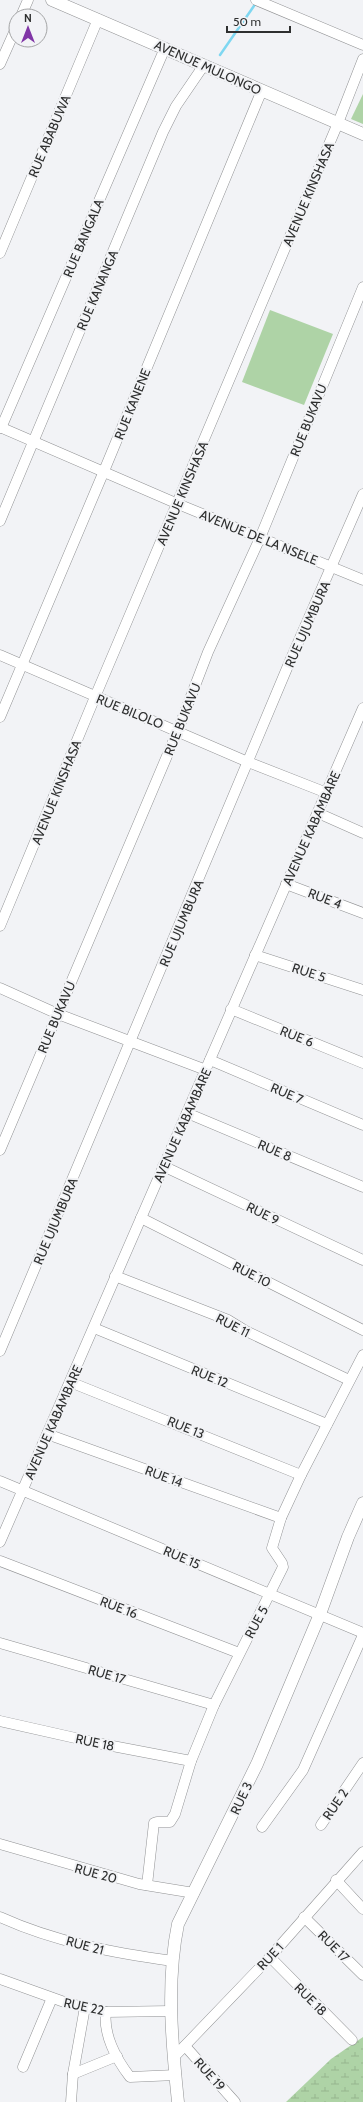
<svg xmlns="http://www.w3.org/2000/svg" width="363" height="2102" font-family="Cabin,sans-serif">
	<style>
		.wetland { fill: url(#wetland-marsh) }
		.green { fill: #aed3a6 }
		.lines { fill: none; stroke-linecap: round; stroke-linejoin: round }
		.stream { stroke: #7fd7f1; stroke-width: 2.5 }
		.minor-casing { stroke: #919294; stroke-width: 11 }
		.tertiary-casing { stroke: #919294; stroke-width: 13 }
		.minor { stroke: #fff; stroke-width: 10 }
		.tertiary { stroke: #fff; stroke-width: 12 }
		.labels { text-anchor: middle; dominant-baseline: central; stroke-width: 4; stroke-linejoin: round; paint-order: stroke }
		.street-label { font-size: 13px; fill: #2e2f2f; stroke: #f2f3f6 }
	</style>
	<defs>
		<pattern id="wetland-marsh" width="20" height="14" patternUnits="userSpaceOnUse"><rect width="20" height="14" fill="#aed3a6"/><path d="M1 5h8M5 5V1M11 12h8M15 12V8" fill="none" stroke="#96b58f"/></pattern>
	</defs>
	<rect width="100%" height="100%" fill="#f2f3f6"/>
	<polygon class="wetland" points="363,2037 363,2102 286,2102 331,2059"/>
	<g class="green">
		<polygon points="363,94 363,124 351,119"/>
		<polygon points="270,310 333,334 304,405 242,382"/>
	</g>
	<g class="lines">
		<polyline class="stream" points="220,55 256,3"/>
		<defs>
			<g id="minor">
				<polyline points="256,0 363,45"/>
				<polyline points="21,16 28,0"/>
				<polyline points="0,64 16,28"/>
				<polyline points="0,253 98,19"/>
				<polyline points="0,427 178,504 363,580"/>
				<polyline points="1,428 165,48"/>
				<polyline points="0,521 163,132 176,106 204,65"/>
				<polyline points="0,655 248,762 327,793"/>
				<polyline points="0,717 104,471 262,90"/>
				<polyline points="318,813 363,833"/>
				<polyline points="286,884 363,913"/>
				<polyline points="0,926 95,697 338,123 363,59"/>
				<polyline points="255,955 363,990"/>
				<polyline points="0,988 58,1014 206,1070"/>
				<polyline points="231,1009 363,1063"/>
				<polyline points="210,1060 363,1125"/>
				<polyline points="187,1113 363,1187"/>
				<polyline points="0,1150 178,730 208,652 260,538 363,287"/>
				<polyline points="163,1166 363,1260"/>
				<polyline points="141,1218 363,1330"/>
				<polyline points="115,1276 228,1320 246,1331 349,1380"/>
				<polyline points="94,1328 327,1424"/>
				<polyline points="0,1351 290,661 363,494"/>
				<polyline points="70,1382 301,1475"/>
				<polyline points="47,1434 281,1518"/>
				<polyline points="0,1481 363,1633"/>
				<polyline points="0,1542 363,708"/>
				<polyline points="0,1561 239,1653"/>
				<polyline points="0,1643 214,1705"/>
				<polyline points="0,1721 102,1744 191,1761"/>
				<polyline points="321,1825 363,1763"/>
				<polyline points="262,1827 303,1770 363,1635"/>
				<polyline points="0,1844 139,1884 194,1893"/>
				<polyline points="336,1880 363,1909"/>
				<polyline points="147,1885 154,1823 157,1822 170,1822 175,1814 191,1761 214,1705 283,1567 282,1563 272,1548 281,1518 301,1475 363,1355"/>
				<path d="M 0,1917 C 55,1942 114,1953 173,1961"/>
				<polyline points="304,1917 363,1975"/>
				<polyline points="270,1957 352,2040"/>
				<polyline points="0,1979 67,2003 106,2012 171,2011"/>
				<path d="M 106,2012 C 103,2034 116,2059 130,2077 L 176,2075"/>
				<polyline points="185,2046 235,2102"/>
				<polyline points="174,2057 270,1957 363,1852"/>
				<polyline points="23,2067 52,1998"/>
				<polyline points="73,2074 117,2056"/>
				<polyline points="71,2102 73,2074 85,2007"/>
			</g>
			<g id="tertiary">
				<polyline points="52,0 363,134"/>
				<path d="M 178,2102 C 172,2044 166,1982 178,1924 L 257,1764 L 320,1614 L 348,1537 L 363,1503"/>
			</g>
		</defs>
		<use href="#minor" class="minor-casing"/>
		<use href="#tertiary" class="tertiary-casing"/>
		<use href="#minor" class="minor"/>
		<use href="#tertiary" class="tertiary"/>
	</g>
	<g class="labels">
		<g class="street-label">
			<text transform="translate(208 67) rotate(24)">AVENUE MULONGO</text>
			<text transform="translate(49 136) rotate(-67)">RUE ABABUWA</text>
			<text transform="translate(308 194) rotate(-67)">AVENUE KINSHASA</text>
			<text transform="translate(83 238) rotate(-67)">RUE BANGALA</text>
			<text transform="translate(97 290) rotate(-67)">RUE KANANGA</text>
			<text transform="translate(132 404) rotate(-68)">RUE KANENE</text>
			<text transform="translate(308 420) rotate(-68)">RUE BUKAVU</text>
			<text transform="translate(182 493) rotate(-67)">AVENUE KINSHASA</text>
			<text transform="translate(259 537) rotate(22)">AVENUE DE LA NSELE</text>
			<text transform="translate(307 624) rotate(-66)">RUE UJUMBURA</text>
			<text transform="translate(130 711) rotate(22)">RUE BILOLO</text>
			<text transform="translate(182 719) rotate(-68)">RUE BUKAVU</text>
			<text transform="translate(56 792) rotate(-68)">AVENUE KINSHASA</text>
			<text transform="translate(311 828) rotate(-66)">AVENUE KABAMBARE</text>
			<text transform="translate(325 898) rotate(21)">RUE 4</text>
			<text transform="translate(181 923) rotate(-67)">RUE UJUMBURA</text>
			<text transform="translate(309 972) rotate(18)">RUE 5</text>
			<text transform="translate(56 1017) rotate(-67)">RUE BUKAVU</text>
			<text transform="translate(297 1036) rotate(22)">RUE 6</text>
			<text transform="translate(287 1093) rotate(23)">RUE 7</text>
			<text transform="translate(182 1125) rotate(-66)">AVENUE KABAMBARE</text>
			<text transform="translate(275 1150) rotate(23)">RUE 8</text>
			<text transform="translate(263 1213) rotate(26)">RUE 9</text>
			<text transform="translate(55 1221) rotate(-67)">RUE UJUMBURA</text>
			<text transform="translate(252 1274) rotate(27)">RUE 10</text>
			<text transform="translate(233 1325) rotate(27)">RUE 11</text>
			<text transform="translate(210 1376) rotate(22)">RUE 12</text>
			<text transform="translate(53 1422) rotate(-66)">AVENUE KABAMBARE</text>
			<text transform="translate(186 1427) rotate(22)">RUE 13</text>
			<text transform="translate(164 1476) rotate(20)">RUE 14</text>
			<text transform="translate(182 1557) rotate(23)">RUE 15</text>
			<text transform="translate(119 1607) rotate(21)">RUE 16</text>
			<text transform="translate(256 1622) rotate(-62)">RUE 5</text>
			<text transform="translate(107 1674) rotate(16)">RUE 17</text>
			<text transform="translate(95 1742) rotate(12)">RUE 18</text>
			<text transform="translate(241 1798) rotate(-65)">RUE 3</text>
			<text transform="translate(335 1804) rotate(-56)">RUE 2</text>
			<text transform="translate(96 1873) rotate(15)">RUE 20</text>
			<text transform="translate(85 1945) rotate(15)">RUE 21</text>
			<text transform="translate(334 1946) rotate(45)">RUE 17</text>
			<text transform="translate(270 1956) rotate(-47)">RUE 1</text>
			<text transform="translate(311 1999) rotate(45)">RUE 18</text>
			<text transform="translate(84 2006) rotate(12)">RUE 22</text>
			<text transform="translate(210 2074) rotate(48)">RUE 19</text>
		</g>
	</g>
	<g transform="translate(28 28)"><circle r="19" fill="#f2f3f6" stroke="#a4a5a6"/>
	<path d="M0-3L7 15L0 10L-7 15Z" fill="#8035a6"/>
	<text y="-6" font-size="11" font-weight="bold" text-anchor="middle" fill="#2e2f2f">N</text>
	</g>
	<path d="M227 26v6h63v-6" fill="none" stroke="#2e2f2f" stroke-width="2"/>
	<text x="233" y="26" font-size="12" fill="#2e2f2f" stroke="#f2f3f6" stroke-width="3" paint-order="stroke">50 m</text>
</svg>
